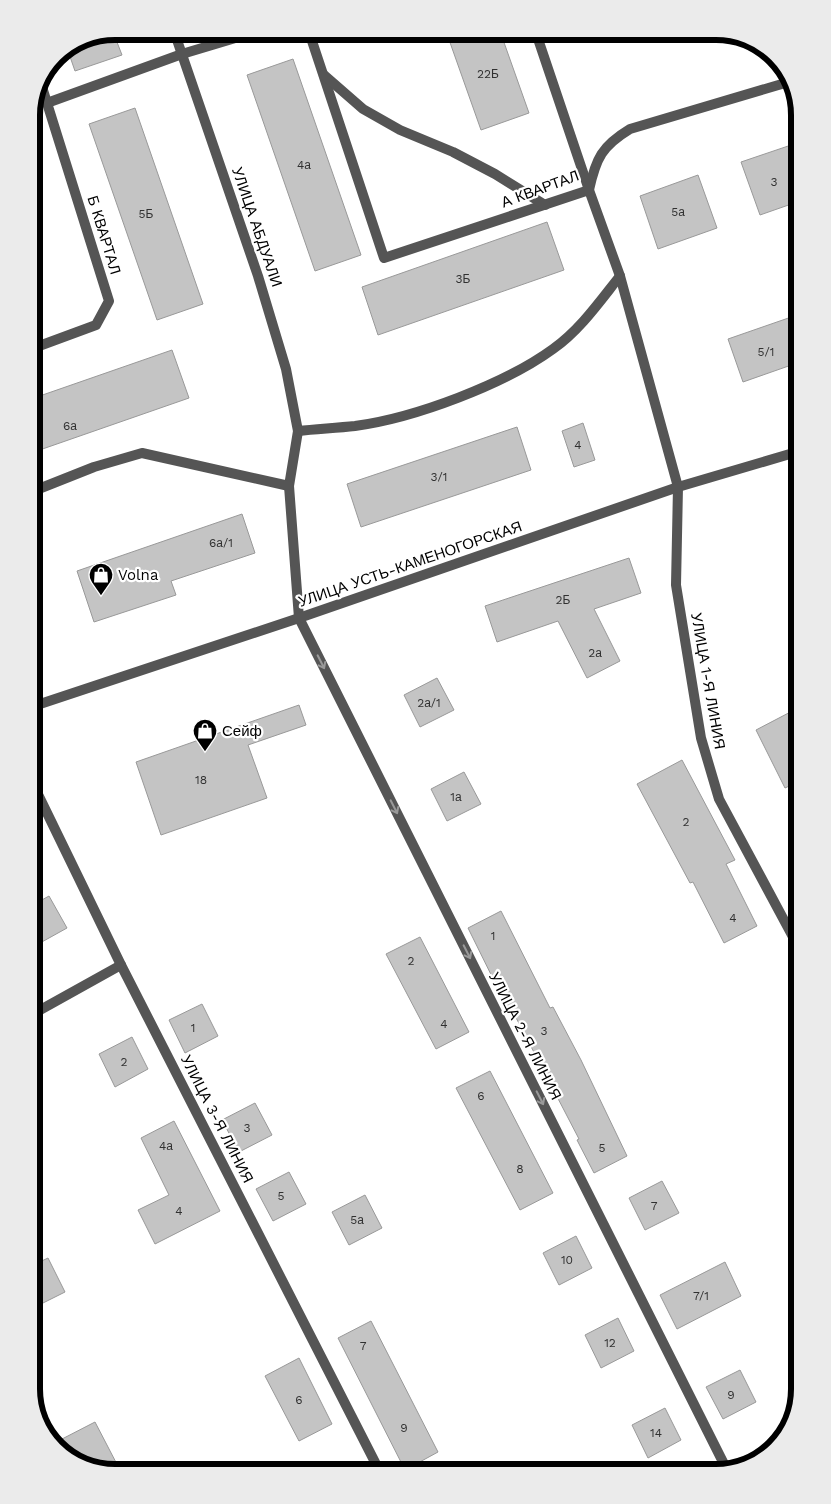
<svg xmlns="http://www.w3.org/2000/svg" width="831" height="1504" font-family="'Work Sans',sans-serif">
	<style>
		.building { fill: #c4c4c4; stroke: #999 }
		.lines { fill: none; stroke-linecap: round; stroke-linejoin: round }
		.service { stroke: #555; stroke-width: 10 }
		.minor { stroke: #555; stroke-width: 10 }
		.tertiary { stroke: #555; stroke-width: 10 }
		.oneway { stroke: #999 }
		.labels { text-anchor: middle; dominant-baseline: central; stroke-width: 4.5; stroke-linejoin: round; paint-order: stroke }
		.number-label { font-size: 12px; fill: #313131 }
		.street-label { font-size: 15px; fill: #000; stroke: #fff }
		.poi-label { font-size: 15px; fill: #000; stroke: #fff; text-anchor: start }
		.rim { fill: none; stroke: #000; stroke-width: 6 }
	</style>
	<rect width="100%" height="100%" fill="#fff"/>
	<g class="building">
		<polygon points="447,34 501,34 529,113 481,130"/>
		<polygon points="115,37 122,55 75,71 67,48 83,38"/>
		<polygon points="293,59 361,255 315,271 247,75"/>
		<polygon points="135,108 203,304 157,320 89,124"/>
		<polygon points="800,142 800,201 760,215 741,162"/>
		<polygon points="698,175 717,228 658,249 640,196"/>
		<polygon points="547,222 564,270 378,335 362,287"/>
		<polygon points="800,314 800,362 743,382 728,339"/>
		<polygon points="172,350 189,398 31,453 31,399"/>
		<polygon points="583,423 595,460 574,467 562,431"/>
		<polygon points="517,427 531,470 361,527 347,484"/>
		<polygon points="242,514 255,553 171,581 176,595 94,622 77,571"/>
		<polygon points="629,558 641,593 594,609 620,661 587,678 558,621 497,642 485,606"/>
		<polygon points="437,678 454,710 420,727 404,695"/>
		<polygon points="299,705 306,725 248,745 267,798 161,835 136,762"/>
		<polygon points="800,707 800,781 785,788 756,730"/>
		<polygon points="682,760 735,860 726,864 757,926 724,943 693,882 690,883 637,784"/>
		<polygon points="464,772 481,804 447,821 431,789"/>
		<polygon points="49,896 67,928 31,948 31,906"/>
		<polygon points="501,911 550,1008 553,1007 581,1060 627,1156 594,1173 577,1140 579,1139 512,1010 509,1011 468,928"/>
		<polygon points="420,937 469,1032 436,1049 386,954"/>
		<polygon points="202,1004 218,1036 185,1053 169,1020"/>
		<polygon points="132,1037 148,1069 115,1087 99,1054"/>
		<polygon points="490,1071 553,1193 520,1210 456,1088"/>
		<polygon points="255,1103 272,1135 239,1152 222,1120"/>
		<polygon points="174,1121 220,1211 155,1244 138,1210 169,1195 141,1138"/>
		<polygon points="289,1172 306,1204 273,1221 256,1189"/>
		<polygon points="662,1181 679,1213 645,1230 629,1198"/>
		<polygon points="365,1195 382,1228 349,1245 332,1212"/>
		<polygon points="576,1236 592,1268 559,1285 543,1253"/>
		<polygon points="48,1258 65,1292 31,1309 31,1266"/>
		<polygon points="725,1262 741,1296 677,1329 660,1295"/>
		<polygon points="618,1318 634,1351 601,1368 585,1335"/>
		<polygon points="371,1321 438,1452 405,1470 338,1338"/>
		<polygon points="299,1358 332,1424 299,1441 265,1376"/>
		<polygon points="740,1370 756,1402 723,1419 706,1387"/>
		<polygon points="665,1408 681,1440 648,1458 632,1425"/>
		<polygon points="95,1422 121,1472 110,1473 72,1460 62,1439"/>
	</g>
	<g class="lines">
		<g class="service">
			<polyline points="536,33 589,190 620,276 678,487"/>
			<path d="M 310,35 L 384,258 L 589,190 C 596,158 602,146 630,129 L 792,81"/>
			<polyline points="176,37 258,276 286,369 298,431 289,486 299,618"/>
			<polyline points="324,75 363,109 400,130 453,152 495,174 545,205"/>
			<polyline points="47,103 182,54 242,36"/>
			<path d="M 298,431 C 317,429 336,428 355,426 C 415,418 505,384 553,349 C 580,330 600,301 620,276"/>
			<polyline points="31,492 94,467 142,453 289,486"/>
			<polyline points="31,1015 121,965"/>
		</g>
		<g class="minor">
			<polyline points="31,349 96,325 109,301 42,87"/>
			<polyline points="678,487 676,585 701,738 719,799 800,950"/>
			<polyline points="299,618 725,1466"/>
			<polyline points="31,780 121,965 379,1470"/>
		</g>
		<polyline class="tertiary" points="31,707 299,618 678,487 800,451"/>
	</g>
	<defs><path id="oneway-shaft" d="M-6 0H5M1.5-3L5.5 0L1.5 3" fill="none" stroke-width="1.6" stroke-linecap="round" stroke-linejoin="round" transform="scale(1.25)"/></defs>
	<g class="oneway">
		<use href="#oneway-shaft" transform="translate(321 662) rotate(63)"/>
		<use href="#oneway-shaft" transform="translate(394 807) rotate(63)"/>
		<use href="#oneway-shaft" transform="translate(467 952) rotate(63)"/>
		<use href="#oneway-shaft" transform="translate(540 1098) rotate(63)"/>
	</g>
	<defs>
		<symbol id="shop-pin" viewBox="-11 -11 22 30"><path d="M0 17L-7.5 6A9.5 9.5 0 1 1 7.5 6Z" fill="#000" stroke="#fff"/><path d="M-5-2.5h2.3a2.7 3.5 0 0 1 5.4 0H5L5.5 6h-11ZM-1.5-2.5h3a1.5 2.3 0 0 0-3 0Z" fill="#fff"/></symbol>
	</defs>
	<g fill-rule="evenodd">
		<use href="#shop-pin" x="87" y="561" width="28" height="38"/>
		<use href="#shop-pin" x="191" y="717" width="28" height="38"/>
	</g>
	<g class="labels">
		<g class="number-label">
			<text x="488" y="74">22Б</text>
			<text x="304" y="165">4а</text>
			<text x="774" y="182">3</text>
			<text x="678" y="212">5а</text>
			<text x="146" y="214">5Б</text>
			<text x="463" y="279">3Б</text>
			<text x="766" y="352">5/1</text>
			<text x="70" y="426">6а</text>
			<text x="578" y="445">4</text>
			<text x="439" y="477">3/1</text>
			<text x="221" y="543">6а/1</text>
			<text x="563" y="600">2Б</text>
			<text x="595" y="653">2а</text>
			<text x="429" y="703">2а/1</text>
			<text x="201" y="780">18</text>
			<text x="456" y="797">1а</text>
			<text x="686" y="822">2</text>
			<text x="733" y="918">4</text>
			<text x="493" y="936">1</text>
			<text x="411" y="961">2</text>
			<text x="444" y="1024">4</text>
			<text x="193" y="1028">1</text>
			<text x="544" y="1031">3</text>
			<text x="124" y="1062">2</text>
			<text x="481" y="1096">6</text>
			<text x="247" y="1128">3</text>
			<text x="166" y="1146">4а</text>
			<text x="602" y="1148">5</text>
			<text x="520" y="1169">8</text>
			<text x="281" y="1196">5</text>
			<text x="654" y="1206">7</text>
			<text x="179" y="1211">4</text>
			<text x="357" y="1220">5а</text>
			<text x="567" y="1260">10</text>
			<text x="701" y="1296">7/1</text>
			<text x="610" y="1343">12</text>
			<text x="363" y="1346">7</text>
			<text x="731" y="1395">9</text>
			<text x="299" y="1400">6</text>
			<text x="404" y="1428">9</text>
			<text x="656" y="1433">14</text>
		</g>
		<g class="street-label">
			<text transform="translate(540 189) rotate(-20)">А КВАРТАЛ</text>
			<text transform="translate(257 227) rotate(71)">УЛИЦА АБДУАЛИ</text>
			<text transform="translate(104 235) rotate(73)">Б КВАРТАЛ</text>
			<text transform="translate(410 564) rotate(-19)">УЛИЦА УСТЬ-КАМЕНОГОРСКАЯ</text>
			<text transform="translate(708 681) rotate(80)">УЛИЦА 1-Я ЛИНИЯ</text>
			<text transform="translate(525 1036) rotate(63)">УЛИЦА 2-Я ЛИНИЯ</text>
			<text transform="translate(217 1119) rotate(63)">УЛИЦА 3-Я ЛИНИЯ</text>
		</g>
		<g class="poi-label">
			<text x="118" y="575">Volna</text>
			<text x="222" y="731">Сейф</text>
		</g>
	</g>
	<path d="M0 0H831V1504H0ZM115 40H716A75 75 0 0 1 791 115V1389A75 75 0 0 1 716 1464H115A75 75 0 0 1 40 1389V115A75 75 0 0 1 115 40Z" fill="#ebebeb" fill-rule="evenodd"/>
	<path class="rim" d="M115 40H716A75 75 0 0 1 791 115V1389A75 75 0 0 1 716 1464H115A75 75 0 0 1 40 1389V115A75 75 0 0 1 115 40Z"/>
</svg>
